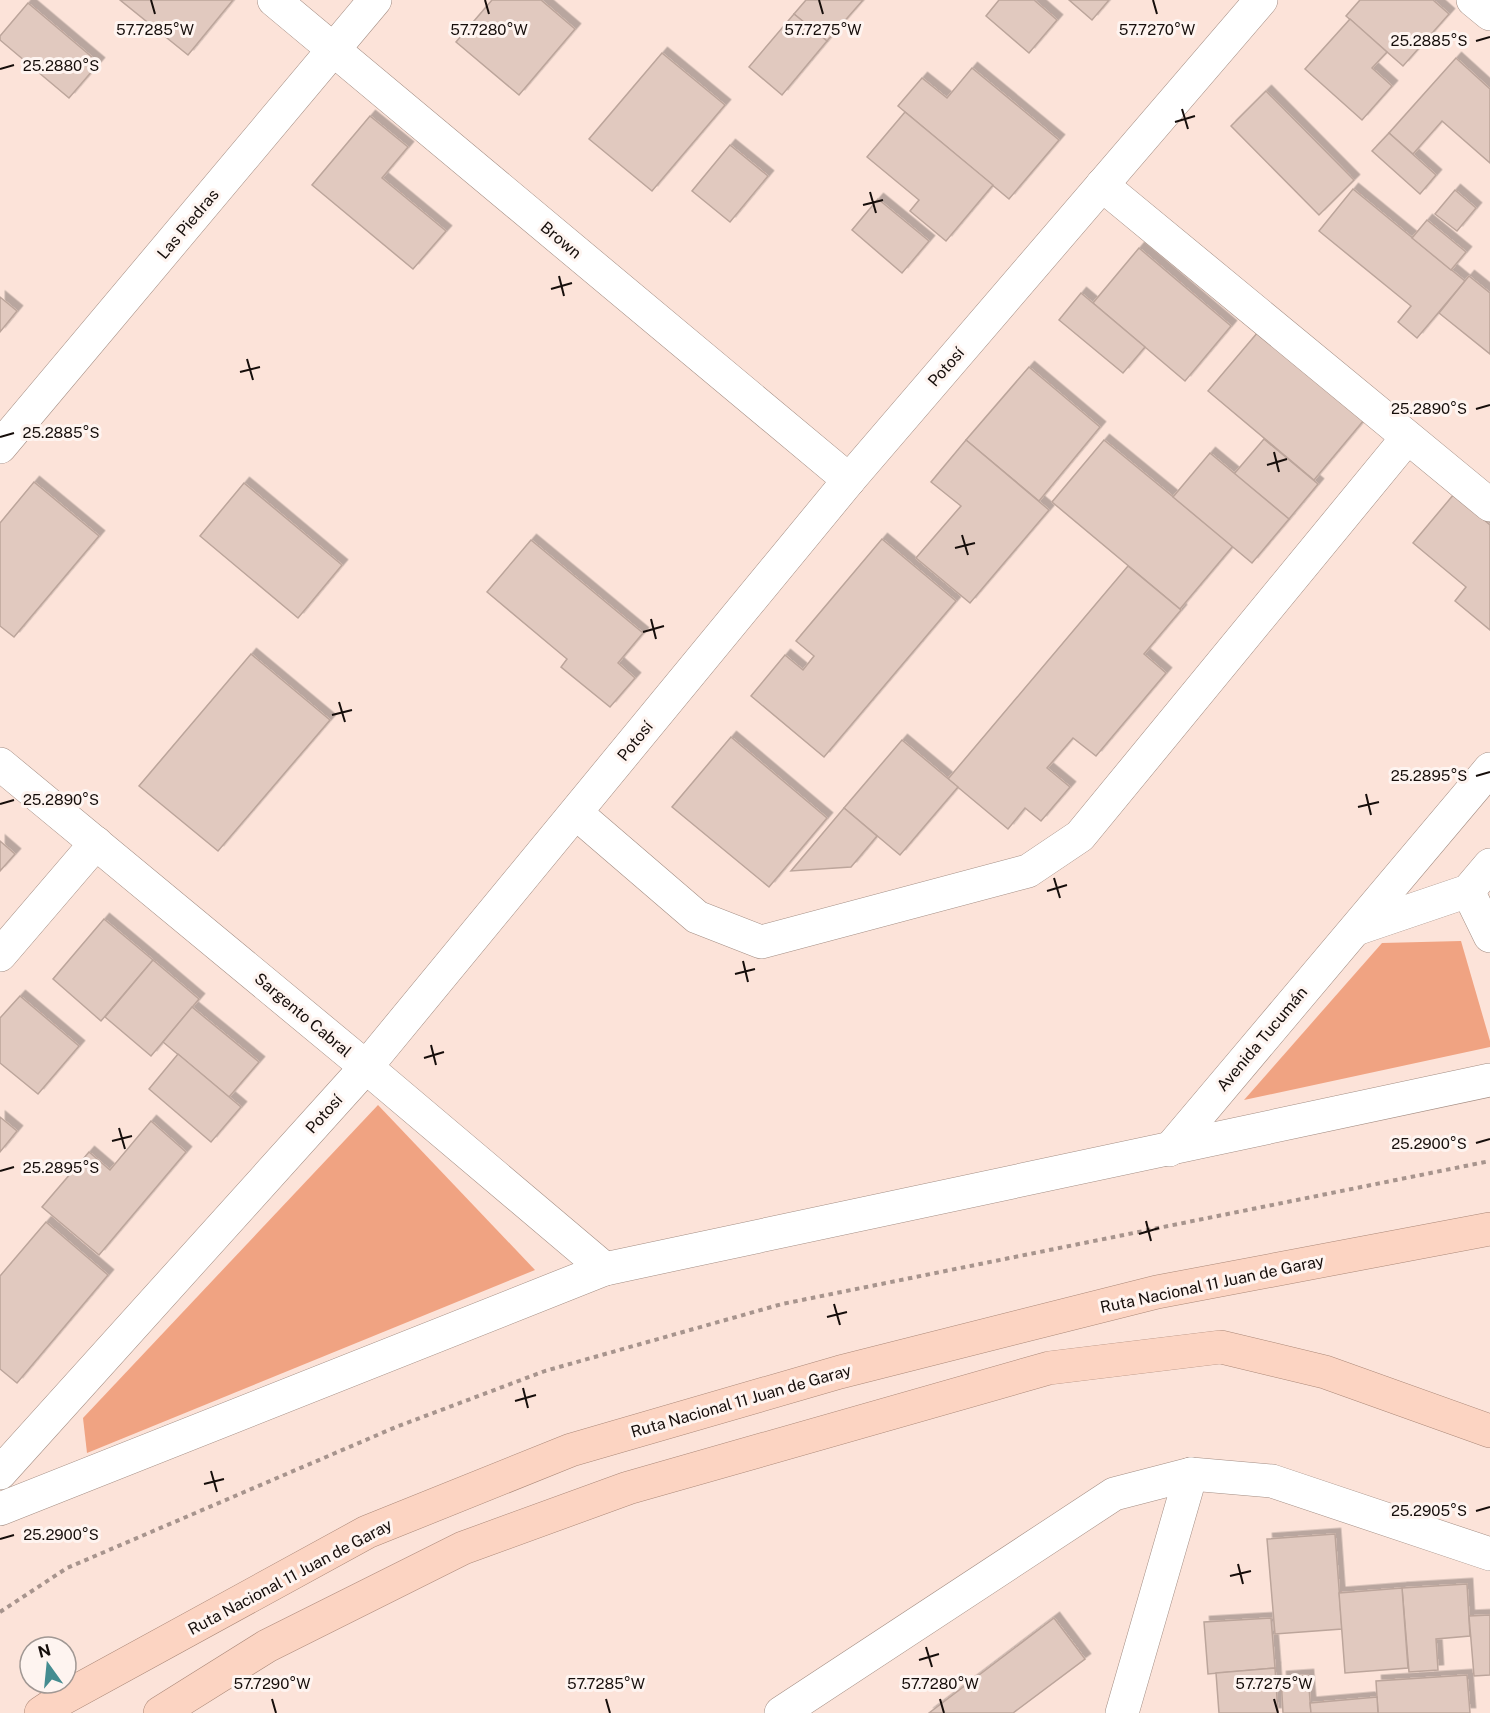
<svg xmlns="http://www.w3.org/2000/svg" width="1490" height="1713" font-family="'Public Sans',sans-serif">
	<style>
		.green { fill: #f0a382 }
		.building { fill: #e1c9bf; stroke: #bca59b; stroke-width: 1.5; filter: url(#shadow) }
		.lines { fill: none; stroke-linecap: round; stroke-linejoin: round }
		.minor-casing { stroke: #a38d83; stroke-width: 34 }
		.trunk-casing { stroke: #ab8878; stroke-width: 34 }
		.path { stroke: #a7948d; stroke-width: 4; stroke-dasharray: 4.5 4.5; stroke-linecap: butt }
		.minor { stroke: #fff; stroke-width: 33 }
		.trunk { stroke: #fcd4c2; stroke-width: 33 }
		.ticks { fill: none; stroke: #160e0b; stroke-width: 2 }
		.labels { text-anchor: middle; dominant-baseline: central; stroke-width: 6; stroke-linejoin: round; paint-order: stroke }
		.street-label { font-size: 16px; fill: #160e0b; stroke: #fef4f0 }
		.ticks-label { font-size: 15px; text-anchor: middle; fill: #160e0b; stroke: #fef4f0; stroke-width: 6; stroke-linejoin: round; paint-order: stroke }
	</style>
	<defs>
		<filter id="shadow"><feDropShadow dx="5.5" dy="-5.5" stdDeviation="0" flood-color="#0004"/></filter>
	</defs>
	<rect width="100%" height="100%" fill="#fce3d9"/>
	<g class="green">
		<polygon points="1461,941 1490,1041 1490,1047 1244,1100 1382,943"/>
		<polygon points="378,1105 535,1270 87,1453 83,1418"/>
	</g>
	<g class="building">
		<polygon points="120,0 233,0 188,55"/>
		<polygon points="492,0 541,0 575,29 519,95 456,42"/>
		<polygon points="806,0 863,0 827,41 794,14"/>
		<polygon points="999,0 1034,0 1057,20 1029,53 986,16"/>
		<polygon points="1069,0 1109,0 1092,20"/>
		<polygon points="1360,0 1433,0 1449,14 1403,66 1346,16"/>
		<polygon points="28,3 99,63 69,98 0,40 0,36"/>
		<polygon points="794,14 827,41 782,95 749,67"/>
		<polygon points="1350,19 1387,52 1372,68 1392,86 1362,120 1305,69"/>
		<polygon points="662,53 725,105 652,191 589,139"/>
		<polygon points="1456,58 1490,89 1490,163 1442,121 1413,154 1389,133"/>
		<polygon points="972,68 1059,140 1009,199 898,106 922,78 947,98"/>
		<polygon points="1266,91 1354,180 1319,215 1231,126"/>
		<polygon points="905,112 993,185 946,241 910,211 919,200 867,157"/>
		<polygon points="370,116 408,147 382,178 446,231 413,269 312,185"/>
		<polygon points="1389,133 1436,175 1420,194 1372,151"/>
		<polygon points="730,145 768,176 730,222 692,191"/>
		<polygon points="1353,189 1465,281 1417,338 1398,322 1411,306 1319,231"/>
		<polygon points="1455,190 1476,208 1457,231 1435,214"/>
		<polygon points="878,199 929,241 902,273 852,230"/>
		<polygon points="1427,220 1466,252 1451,270 1412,238"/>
		<polygon points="1139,248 1231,326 1185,381 1093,303"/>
		<polygon points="1469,276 1490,293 1490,354 1439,313"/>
		<polygon points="1081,293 1145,347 1123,373 1059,320"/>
		<polygon points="0,297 17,311 0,332"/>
		<polygon points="1258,332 1364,420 1314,480 1208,391"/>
		<polygon points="1029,367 1100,427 1039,501 966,440"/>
		<polygon points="1264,439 1318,484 1289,519 1234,474"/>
		<polygon points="966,440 1049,510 970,603 916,558 961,506 931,482"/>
		<polygon points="1104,440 1233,546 1180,609 1052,502"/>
		<polygon points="1210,453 1289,519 1252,563 1173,497"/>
		<polygon points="34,482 99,536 14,637 0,626 0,523"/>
		<polygon points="244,483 342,565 298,618 200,536"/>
		<polygon points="1454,494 1490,525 1490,630 1455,601 1466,587 1413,543"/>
		<polygon points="882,539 956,601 824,757 751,696 785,655 803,670 814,656 796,641"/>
		<polygon points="531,540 643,633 618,663 635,678 610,707 561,667 567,659 487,592"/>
		<polygon points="1128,566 1181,610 1144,654 1166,673 1096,756 1073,738 1047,768 1070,787 1041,821 1025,808 1008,829 948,779"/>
		<polygon points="251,654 330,720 218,851 139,786"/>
		<polygon points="731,737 827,818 769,887 672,807"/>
		<polygon points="902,740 958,787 900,855 844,808"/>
		<polygon points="844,808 877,836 851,867 791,871"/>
		<polygon points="0,841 15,854 0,871"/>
		<polygon points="104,919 153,960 101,1021 53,979"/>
		<polygon points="153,960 199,999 151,1056 105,1017"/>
		<polygon points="20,996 79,1046 38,1094 0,1063 0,1018"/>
		<polygon points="192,1007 259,1062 229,1097 163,1042"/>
		<polygon points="178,1054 241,1107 211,1142 149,1089"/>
		<polygon points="0,1117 17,1131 0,1152"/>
		<polygon points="151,1121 186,1152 99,1255 42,1207 89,1152 110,1170"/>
		<polygon points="46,1222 108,1275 17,1383 0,1369 0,1276"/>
		<polygon points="1335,1534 1342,1629 1275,1634 1267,1539"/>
		<polygon points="1467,1584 1470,1636 1436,1639 1438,1670 1409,1672 1402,1588"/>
		<polygon points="1402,1588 1408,1668 1345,1673 1339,1593"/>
		<polygon points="1490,1615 1490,1675 1474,1676 1469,1616"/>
		<polygon points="1054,1618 1085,1659 1013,1713 929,1713"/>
		<polygon points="1271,1618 1275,1668 1208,1674 1204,1622"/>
		<polygon points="1275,1668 1278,1713 1219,1713 1216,1673"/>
		<polygon points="1308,1675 1311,1713 1283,1713 1281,1677"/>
		<polygon points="1467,1675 1470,1713 1378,1713 1376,1681"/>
		<polygon points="1377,1697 1378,1713 1311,1713 1310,1703"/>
	</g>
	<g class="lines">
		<defs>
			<g id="minor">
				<polyline points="274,0 849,480"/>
				<polyline points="1473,0 1490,14"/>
				<polyline points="1102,185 1490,505"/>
				<polyline points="0,447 375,0"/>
				<polyline points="0,764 366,1067 605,1269"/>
				<polyline points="576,813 697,917 761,942 1028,871 1080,836 1407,438"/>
				<polyline points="1468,891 1490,936"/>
				<polyline points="1356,929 1468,891 1490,865"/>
				<polyline points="0,955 96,843"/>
				<polyline points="1169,1150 1490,769"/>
				<polyline points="0,1473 366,1067 849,480 1261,0"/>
				<polyline points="0,1509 605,1269 1490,1080"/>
				<polyline points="781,1713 1114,1494 1191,1474 1272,1481 1490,1554"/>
				<polyline points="1122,1713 1191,1474"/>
			</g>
			<g id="trunk">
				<polyline points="41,1713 62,1699 367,1532 571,1450 840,1372 1157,1292 1490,1229"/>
				<polyline points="160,1713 267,1646 463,1548 628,1488 1049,1368 1221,1347 1325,1372 1490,1431"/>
			</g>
		</defs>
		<use href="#minor" class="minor-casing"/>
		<use href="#trunk" class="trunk-casing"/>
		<polyline class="path" points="0,1612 67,1568 396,1427 545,1371 782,1304 1490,1161"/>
		<use href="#minor" class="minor"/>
		<use href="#trunk" class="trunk"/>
	</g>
	<path class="ticks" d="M 151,0 L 155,14M 485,0 L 489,14M 819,0 L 823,14M 1153,0 L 1157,14M 1476,41 L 1490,37M 0,69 L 14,65M 1182,109 L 1188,129M 1175,122 L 1195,116M 870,192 L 876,213M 863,205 L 883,200M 559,276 L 564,296M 551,289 L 572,283M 247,359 L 253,380M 240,372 L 260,367M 1476,409 L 1490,405M 0,437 L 14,433M 1274,452 L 1279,472M 1267,465 L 1287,459M 962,535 L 968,555M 955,548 L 975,543M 651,619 L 656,639M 643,632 L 664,626M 339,702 L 345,722M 332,715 L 352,710M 1476,776 L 1490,772M 1366,794 L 1371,815M 0,804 L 14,800M 1358,807 L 1379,802M 1054,878 L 1060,898M 1047,891 L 1067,885M 743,961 L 748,982M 735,974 L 755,969M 431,1045 L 436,1065M 424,1058 L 444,1052M 119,1128 L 125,1149M 112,1141 L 132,1136M 1476,1143 L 1490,1139M 0,1171 L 14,1167M 1146,1221 L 1151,1241M 1139,1234 L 1159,1228M 834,1304 L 840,1325M 827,1317 L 847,1312M 523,1388 L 528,1408M 515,1401 L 536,1395M 211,1471 L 217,1492M 204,1484 L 224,1479M 1476,1511 L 1490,1507M 0,1539 L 14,1535M 1238,1564 L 1243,1584M 1230,1576 L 1251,1571M 926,1647 L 932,1667M 919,1660 L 939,1654M 272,1699 L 276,1713M 606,1699 L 610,1713M 940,1699 L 944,1713M 1274,1699 L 1278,1713"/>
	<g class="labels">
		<g class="street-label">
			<text transform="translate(188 224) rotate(-50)">Las Piedras</text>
			<text transform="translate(561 240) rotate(40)">Brown</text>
			<text transform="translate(946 367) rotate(-49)">Potosí</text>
			<text transform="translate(635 741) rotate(-51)">Potosí</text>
			<text transform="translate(303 1015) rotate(40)">Sargento Cabral</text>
			<text transform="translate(1262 1039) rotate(-50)">Avenida Tucumán</text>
			<text transform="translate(324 1114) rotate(-48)">Potosí</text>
			<text transform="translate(1212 1284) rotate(-12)">Ruta Nacional 11 Juan de Garay</text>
			<text transform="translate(741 1401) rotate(-16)">Ruta Nacional 11 Juan de Garay</text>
			<text transform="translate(290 1577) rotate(-28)">Ruta Nacional 11 Juan de Garay</text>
		</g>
	</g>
	<g class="ticks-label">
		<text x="155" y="35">57.7285°W</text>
		<text x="489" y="35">57.7280°W</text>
		<text x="823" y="35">57.7275°W</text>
		<text x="1157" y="35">57.7270°W</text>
		<text x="1429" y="46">25.2885°S</text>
		<text x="61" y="71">25.2880°S</text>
		<text x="1429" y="414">25.2890°S</text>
		<text x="61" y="438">25.2885°S</text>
		<text x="1429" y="781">25.2895°S</text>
		<text x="61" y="805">25.2890°S</text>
		<text x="1429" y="1149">25.2900°S</text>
		<text x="61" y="1173">25.2895°S</text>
		<text x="1429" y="1516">25.2905°S</text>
		<text x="61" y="1540">25.2900°S</text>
		<text x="272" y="1689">57.7290°W</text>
		<text x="606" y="1689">57.7285°W</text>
		<text x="940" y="1689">57.7280°W</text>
		<text x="1274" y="1689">57.7275°W</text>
	</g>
	<g transform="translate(48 1665) rotate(345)"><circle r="28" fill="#fef4f0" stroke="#a19894" stroke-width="1.5"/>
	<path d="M0-4.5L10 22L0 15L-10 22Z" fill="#458c90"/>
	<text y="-9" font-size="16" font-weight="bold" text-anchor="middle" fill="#160e0b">N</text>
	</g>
</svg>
